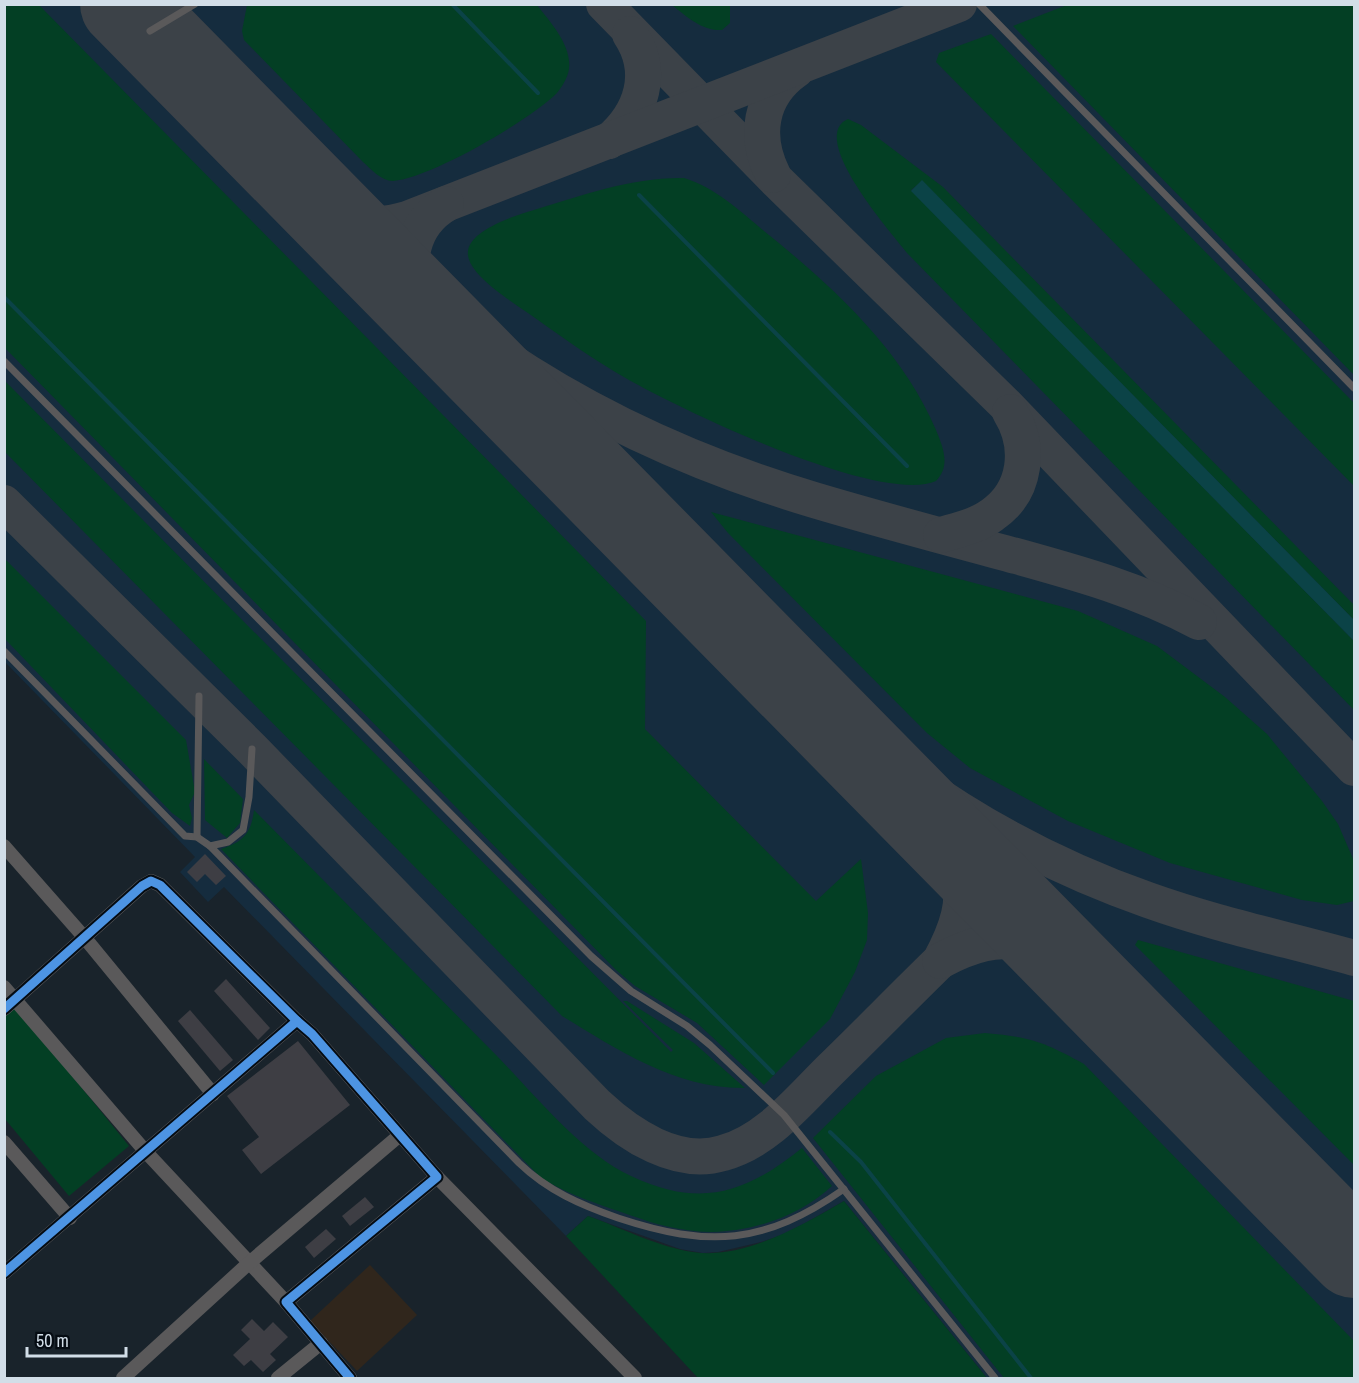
<svg xmlns="http://www.w3.org/2000/svg" width="1359" height="1383" font-family="'Archivo Narrow',sans-serif">
	<style>
		.commercial { fill: #30261c }
		.built { fill: #152c3e }
		.green { fill: #033f24 }
		.water { fill: #0b4347 }
		.lines { fill: none; stroke-linecap: round; stroke-linejoin: round }
		.stream { stroke: #0b4347; stroke-width: 4 }
		.taxiway { stroke: #3c4248; stroke-width: 36 }
		.runway { stroke: #3c4248; stroke-width: 88 }
		.building { fill: #3e3e44 }
		.service { stroke: #5a595a; stroke-width: 7 }
		.minor { stroke: #5a595a; stroke-width: 14 }
		.cycleway-casing { stroke: #050c13; stroke-width: 13 }
		.cycleway { stroke: #4d94e3; stroke-width: 9 }
	</style>
	<rect width="100%" height="100%" fill="#19232b"/>
	<polygon class="commercial" points="370,1265 417,1315 357,1371 310,1321"/>
	<polygon class="built" points="5,5 1354,5 1354,1378 987,1378 844,1201 788,1233 761,1242 718,1252 703,1253 680,1249 588,1216 566,1236 224,887 208,902 180,872 195,857 5,662"/>
	<g class="green">
		<polygon points="4,5 39,5 646,621 645,729 816,901 861,859 868,913 867,940 855,972 830,1019 764,1085 697,1023 635,986 616,970 5,348"/>
		<path d="M 247,5 L 537,5 C 550,22 572,45 569,69 C 568,77 562,87 557,93 C 530,120 431,178 393,181 C 381,181 371,169 363,162 L 244,40 L 242,31 Z"/>
		<path d="M 672,5 L 730,5 L 730,23 L 722,30 C 702,31 687,17 672,5 Z"/>
		<polygon points="1067,5 1354,5 1354,375 1013,26"/>
		<polygon points="991,34 1354,403 1354,486 936,62 939,53"/>
		<path d="M 848,119 L 861,125 L 943,187 L 1354,605 L 1354,620 L 922,181 L 911,190 L 1354,641 L 1354,710 L 909,255 C 894,236 806,137 848,119 Z"/>
		<path d="M 684,178 C 716,188 739,210 764,231 C 831,285 902,349 936,430 C 943,447 951,466 936,481 C 878,506 667,404 612,370 C 582,352 554,331 525,311 C 510,300 465,273 468,251 C 470,230 516,215 534,210 C 582,195 634,177 684,178 Z"/>
		<path d="M 4,380 L 671,1052 L 673,1050 L 623,1001 L 627,1001 L 694,1043 L 745,1088 C 676,1089 618,1050 562,1016 L 5,452 Z"/>
		<polygon points="711,512 1078,611 1157,646 1225,697 1267,734 1322,801 1338,824 1354,861 1354,901 1337,905 1302,900 1170,863 1068,821 970,768 927,733 728,533"/>
		<polygon points="4,558 186,740 195,792 189,805 192,818 190,826 172,813 5,639"/>
		<polygon points="204,759 243,799 240,823 227,838 205,820"/>
		<path d="M 254,810 C 335,892 416,974 497,1056 C 535,1095 581,1153 631,1176 C 701,1209 746,1193 802,1148 L 832,1186 C 796,1220 736,1238 687,1230 C 661,1227 636,1217 612,1209 C 587,1200 563,1192 540,1177 L 221,849 C 242,842 251,835 254,810 Z"/>
		<polygon points="1138,940 1354,1001 1354,1165 1135,945"/>
		<polygon points="16,1007 129,1146 69,1196 5,1119 4,1017"/>
		<path d="M 985,1033 C 1031,1037 1044,1042 1084,1064 L 1354,1341 L 1354,1378 L 1004,1378 L 813,1138 L 876,1076 L 946,1038 Z"/>
		<path d="M 844,1201 L 987,1378 L 698,1378 L 566,1236 L 588,1216 C 622,1228 658,1247 693,1252 C 744,1260 802,1225 844,1201 Z"/>
	</g>
	<polygon class="water" points="922,180 1354,620 1354,641 911,191"/>
	<g class="lines">
		<g class="stream">
			<polyline points="452,4 538,93"/>
			<polyline points="639,195 907,466"/>
			<polyline points="4,297 773,1073"/>
			<polyline points="830,1132 861,1162 1031,1378"/>
		</g>
		<g class="taxiway">
			<polyline points="604,4 774,178 1005,404 1354,768"/>
			<path d="M 609,141 C 642,113 655,72 630,34"/>
			<path d="M 773,175 C 754,137 759,96 796,70"/>
			<path d="M 326,208 C 353,225 377,228 407,219 L 959,4"/>
			<path d="M 349,231 C 382,261 415,291 450,318 C 558,402 683,461 814,500 C 881,520 949,538 1016,556 C 1081,574 1139,590 1199,622"/>
			<path d="M 421,300 C 402,266 412,224 446,204"/>
			<path d="M 4,503 L 252,749 L 597,1105 C 629,1135 677,1167 723,1153 C 768,1141 801,1098 833,1067 C 869,1032 904,996 940,961 C 978,891 963,862 914,806"/>
			<path d="M 941,535 C 958,530 977,526 992,515 C 1027,491 1031,446 1010,412"/>
			<path d="M 792,683 C 906,780 1005,850 1148,900 C 1215,924 1286,939 1354,958"/>
			<path d="M 940,961 C 1008,925 1035,941 1092,987"/>
		</g>
		<polyline class="runway" points="124,4 1354,1254"/>
	</g>
	<g class="building">
		<polygon points="205,854 226,876 216,885 205,874 197,882 187,872"/>
		<polygon points="226,979 270,1028 258,1040 214,991"/>
		<polygon points="190,1010 233,1060 220,1071 178,1021"/>
		<polygon points="298,1041 350,1105 261,1174 242,1150 259,1137 227,1096"/>
		<polygon points="365,1197 374,1207 350,1226 342,1216"/>
		<polygon points="326,1229 336,1239 314,1258 305,1247"/>
		<polygon points="252,1319 264,1331 273,1322 288,1337 270,1354 276,1360 263,1372 251,1360 244,1366 233,1355 250,1339 241,1330"/>
	</g>
	<g class="lines">
		<g class="service">
			<polyline points="979,4 1354,388"/>
			<polyline points="150,31 195,4"/>
			<polyline points="4,361 591,956 631,991 687,1026 710,1045 784,1115 995,1378"/>
			<path d="M 4,651 L 185,836 L 197,837 L 210,846 L 519,1163 C 548,1191 581,1205 618,1218 C 709,1248 764,1245 844,1189"/>
			<polyline points="197,837 199,696"/>
			<polyline points="210,846 228,842 243,830 249,797 252,749"/>
		</g>
		<g class="minor">
			<polyline points="4,846 84,937 213,1094"/>
			<polyline points="4,987 146,1152 286,1302"/>
			<polyline points="4,1009 142,886 151,881 160,885 297,1021"/>
			<polyline points="4,1142 70,1218"/>
			<polyline points="437,1177 635,1378"/>
			<polyline points="4,1273 297,1021 312,1034 437,1177 286,1302 350,1378"/>
			<polyline points="123,1378 249,1263 400,1135"/>
			<polyline points="278,1378 321,1343"/>
		</g>
		<defs>
			<g id="cycleway">
				<polyline points="4,1009 142,886 151,881 160,885 297,1021"/>
				<polyline points="4,1273 297,1021 312,1034 437,1177 286,1302 350,1378"/>
			</g>
		</defs>
		<use href="#cycleway" class="cycleway-casing"/>
		<use href="#cycleway" class="cycleway"/>
	</g>
	<rect width="1359" height="1383" fill="none" stroke="#d2dee8" stroke-width="12"/>
	<path d="M27 1347v9h99v-9" fill="none" stroke="#d2dee8" stroke-width="3"/>
	<text x="36" y="1347" font-size="18" fill="#d2dee8" stroke="#050c13" stroke-width="4.5" paint-order="stroke">50 m</text>
</svg>
